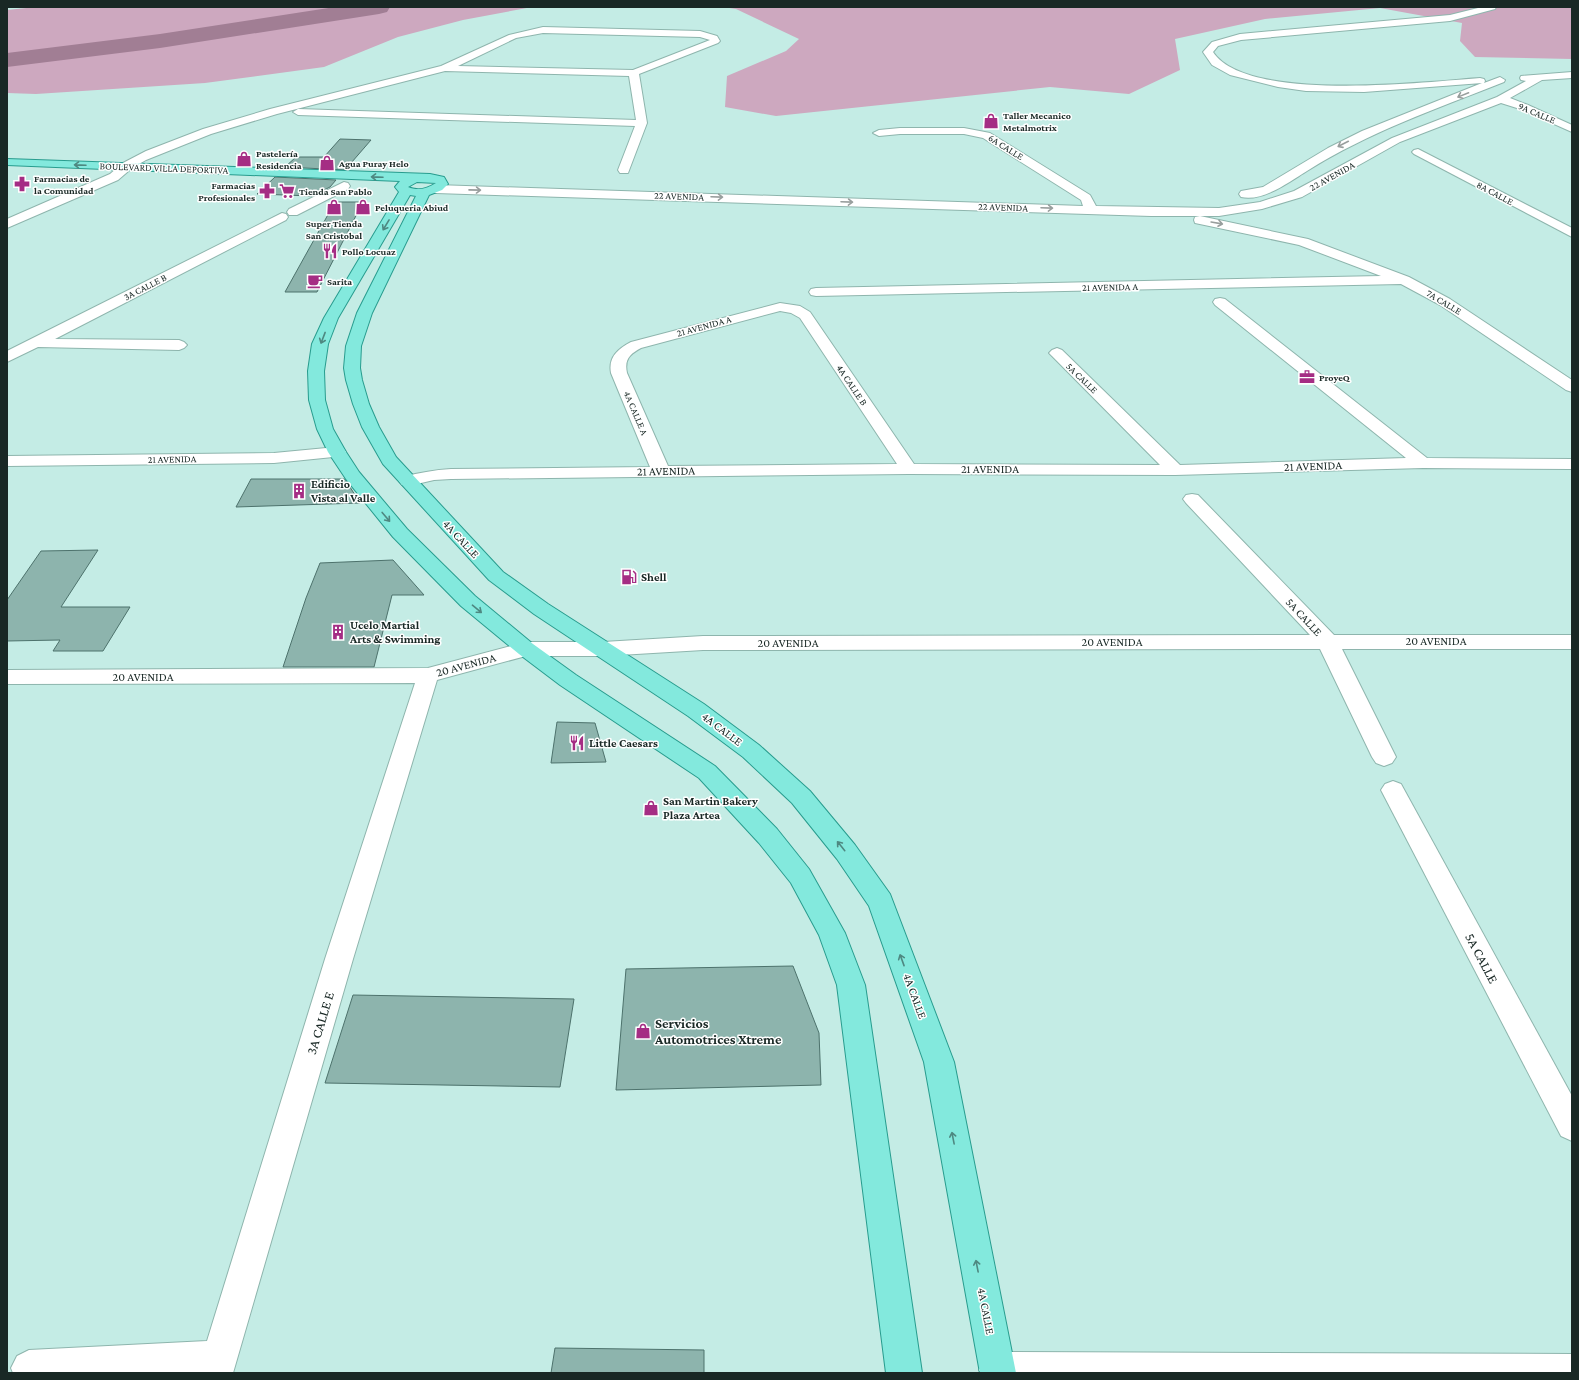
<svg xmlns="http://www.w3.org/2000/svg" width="1579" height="1380" font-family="'Crimson Pro',serif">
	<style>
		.forest { fill: #cda8bf }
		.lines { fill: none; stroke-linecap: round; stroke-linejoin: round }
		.river { fill: #a17e94; fill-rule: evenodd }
		.building { fill: #8db4ad; stroke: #4d726c }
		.minor-casing { stroke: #8eb5ad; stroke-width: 2 }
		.major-casing { stroke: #289c8e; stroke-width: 2 }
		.minor { fill: #fff; fill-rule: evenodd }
		.major { fill: #83e9dd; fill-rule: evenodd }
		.oneway { stroke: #989e9d }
		.oneway2 { stroke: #4e8881 }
		.labels { text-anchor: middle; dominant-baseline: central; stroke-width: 3; stroke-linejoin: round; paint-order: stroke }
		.far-street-label { font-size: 10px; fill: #192825; stroke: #fff }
		.far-poi-label { font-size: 10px; font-weight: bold; fill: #192825; stroke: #fff; text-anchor: start }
		.street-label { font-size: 12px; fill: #192825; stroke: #fff }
		.poi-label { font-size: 12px; font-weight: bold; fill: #192825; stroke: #fff; text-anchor: start }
		.near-street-label { font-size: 14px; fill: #192825; stroke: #fff }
		.near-poi-label { font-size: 14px; font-weight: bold; fill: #192825; stroke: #fff; text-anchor: start }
	</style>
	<rect width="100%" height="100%" fill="#c4ece5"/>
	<g class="forest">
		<polygon points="36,7 532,7 463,20 398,37 324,67 205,83 36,94 7,93 7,10"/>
		<polygon points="723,7 1572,7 1572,59 1475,57 1460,41 1462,23 1380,8 1265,19 1175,39 1180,70 1129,94 1050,87 776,116 725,107 727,76 786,51 799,39 736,9"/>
	</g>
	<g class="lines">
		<polygon class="river" points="335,7 390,7 387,12 379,14 160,48 7,67 7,53 160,34"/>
	</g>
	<g class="building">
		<polygon points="340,139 371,140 345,170 285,167 296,157 324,157"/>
		<polygon points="275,177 336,180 330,187 312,196 257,194"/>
		<polygon points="335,202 363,202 317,292 285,292"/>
		<polygon points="251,479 345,479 360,503 236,507"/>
		<polygon points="98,550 61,607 130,607 103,651 53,651 60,640 7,641 7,600 41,551"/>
		<polygon points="393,560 424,595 392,595 374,667 283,667 306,598 320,563"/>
		<polygon points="557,722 595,723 606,762 551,763"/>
		<polygon points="793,966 819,1033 821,1085 616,1090 626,969"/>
		<polygon points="353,995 574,999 560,1087 325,1083"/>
		<polygon points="555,1348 704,1350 704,1373 551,1373"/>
	</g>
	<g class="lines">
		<defs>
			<g id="minor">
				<path d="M 1482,7 L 1496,7 L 1495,9 L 1450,21 L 1241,40 L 1218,46 L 1213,52 C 1247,103 1424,82 1480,78 L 1484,79 L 1485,81 L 1484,83 L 1500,77 L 1505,80 L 1504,82 C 1436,109 1369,132 1307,171 C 1289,182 1263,202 1241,197 L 1239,194 L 1241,191 L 1263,187 L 1328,148 L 1362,131 L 1482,83 L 1364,92 L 1306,91 L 1278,87 L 1230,75 L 1212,65 L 1203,52 L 1212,42 L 1240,34 L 1450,15 Z"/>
				<path d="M 543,27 L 700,31 L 717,36 L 720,41 L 718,43 L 639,74 L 647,123 L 628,173 L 620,173 L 618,170 L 635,126 L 298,115 L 293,112 L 298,109 L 636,120 L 629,76 L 445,71 L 277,114 L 211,134 L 146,160 L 132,168 L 118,180 L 7,228 L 7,219 L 110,174 L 123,163 L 146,151 L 203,129 L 270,109 L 441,66 L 509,35 ZM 543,33 L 700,37 L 710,40 L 633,70 L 458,66 L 516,38 Z"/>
				<polygon points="1572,72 1572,78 1542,80 1510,98 1528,105 1572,125 1572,132 1520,109 1501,103 1400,142 1302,197 1262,209 1219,216 1151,216 436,193 432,192 430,189 432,186 436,185 1083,206 1081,200 983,138 964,134 900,134 879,136 873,133 879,130 900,128 964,128 990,133 1090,195 1096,206 1219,208 1260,202 1294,191 1392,138 1497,97 1526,81 1521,80 1520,78 1521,76"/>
				<polygon points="1418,149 1572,228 1572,237 1414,154 1412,152 1414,150"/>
				<polygon points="344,182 348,183 350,186 348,189 297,215 289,215 287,212 289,209"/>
				<polygon points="282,213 286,214 288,217 286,220 55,339 179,340 184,342 187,345 184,348 179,350 38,347 7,362 7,351"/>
				<polygon points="1200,216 1308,239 1409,277 1450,299 1572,380 1572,392 1566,390 1440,305 1401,284 816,296 811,295 809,292 811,289 816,288 1381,276 1299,245 1195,223 1194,220 1195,217"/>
				<path d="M 1220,298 L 1225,299 L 1427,458 L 1572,459 L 1572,469 L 1423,468 L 1175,475 L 909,474 L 451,479 L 434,480 L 408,486 L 402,485 L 399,481 L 402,477 C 418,473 434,470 451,469 L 650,467 L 611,373 C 608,357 618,349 631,342 L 780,303 L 800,306 L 810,312 L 914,464 L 1160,465 L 1052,356 L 1049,353 L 1052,350 L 1057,348 L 1062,350 L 1180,465 L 1406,458 L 1215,305 L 1213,302 L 1215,299 ZM 780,311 L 791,313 L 800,318 L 897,464 L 668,466 L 627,373 C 624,359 630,354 641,348 Z"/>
				<polygon points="337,447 343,448 346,452 343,456 274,463 7,466 7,456 274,453"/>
				<polygon points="1192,494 1198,495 1334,635 1572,635 1572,649 1342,649 1396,757 1392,763 1384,766 1376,763 1372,757 1320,649 703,650 603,656 526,656 437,680 353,959 233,1373 13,1373 11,1368 17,1356 29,1350 207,1341 325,959 415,683 7,684 7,670 428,668 526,642 603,642 703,636 1310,635 1186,503 1183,499 1186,495"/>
				<polygon points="1393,781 1401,784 1572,1096 1572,1141 1561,1136 1381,790 1385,784"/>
				<polygon points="997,1352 1572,1354 1572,1373 981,1373 979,1370 985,1358"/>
			</g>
			<path id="major" d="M 7,159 L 430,174 L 444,177 L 448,184 L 442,190 L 429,195 L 372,313 L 361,346 L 360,368 L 362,380 L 369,404 L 379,427 L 396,457 L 503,572 L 548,604 L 704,704 L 759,745 L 810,791 L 855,845 L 890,894 L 954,1062 L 1016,1373 L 980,1373 L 924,1062 L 869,906 L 837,859 L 792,803 L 743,757 L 688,716 L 534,614 L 489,580 L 383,464 L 362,427 L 353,404 L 346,380 L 344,368 L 346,346 L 357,313 L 416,196 L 410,195 L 338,318 L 328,344 L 324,371 L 325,400 L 333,429 L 346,452 L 359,472 L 407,529 L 475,596 L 533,644 L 576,675 L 715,766 L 777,829 L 809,869 L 845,933 L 865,985 L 922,1373 L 886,1373 L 837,985 L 819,935 L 791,883 L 759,843 L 699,778 L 560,685 L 519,654 L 461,606 L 393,537 L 346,479 L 328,452 L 317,429 L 309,400 L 308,371 L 312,344 L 324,318 L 399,192 L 395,187 L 400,181 L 7,165 ZM 417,182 L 436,183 C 427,189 417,191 408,187 Z"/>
		</defs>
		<use href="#minor" class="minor-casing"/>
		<use href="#major" class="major-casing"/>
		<use href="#minor" class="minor"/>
		<use href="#major" class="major"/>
	</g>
	<defs><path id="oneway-shaft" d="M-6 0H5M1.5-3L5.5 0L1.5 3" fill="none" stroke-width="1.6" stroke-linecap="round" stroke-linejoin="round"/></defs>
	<g class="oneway">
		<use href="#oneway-shaft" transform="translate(1463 95) rotate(158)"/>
		<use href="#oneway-shaft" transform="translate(1343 144) rotate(153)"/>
		<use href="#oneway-shaft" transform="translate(475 190) rotate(1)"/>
		<use href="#oneway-shaft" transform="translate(717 197) rotate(2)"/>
		<use href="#oneway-shaft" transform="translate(847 202) rotate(2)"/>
		<use href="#oneway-shaft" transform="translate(1047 208) rotate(2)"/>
		<use href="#oneway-shaft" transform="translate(1217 223) rotate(10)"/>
	</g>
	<g class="oneway2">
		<use href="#oneway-shaft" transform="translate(80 165) rotate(-178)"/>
		<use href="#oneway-shaft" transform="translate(377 177) rotate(-178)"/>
		<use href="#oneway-shaft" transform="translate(386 225) rotate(121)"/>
		<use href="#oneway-shaft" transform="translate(323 338) rotate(111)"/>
		<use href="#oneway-shaft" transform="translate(386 517) rotate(50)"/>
		<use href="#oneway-shaft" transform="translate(477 609) rotate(40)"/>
		<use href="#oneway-shaft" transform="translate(841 846) rotate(-129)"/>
		<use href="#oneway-shaft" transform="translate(902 960) rotate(-110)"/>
		<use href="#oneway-shaft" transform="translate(953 1138) rotate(-101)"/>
		<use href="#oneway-shaft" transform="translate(977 1266) rotate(-101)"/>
	</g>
	<defs>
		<symbol id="shop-bare" viewBox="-9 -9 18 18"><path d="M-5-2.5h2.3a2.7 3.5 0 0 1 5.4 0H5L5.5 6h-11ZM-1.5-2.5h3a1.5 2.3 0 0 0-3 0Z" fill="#a52d84" stroke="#fff" stroke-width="2.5" paint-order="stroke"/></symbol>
		<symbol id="pharmacy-bare" viewBox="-9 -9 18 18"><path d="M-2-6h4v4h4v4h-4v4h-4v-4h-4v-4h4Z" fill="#a52d84" stroke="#fff" stroke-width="2.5" paint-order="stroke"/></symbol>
		<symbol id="supermarket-bare" viewBox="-9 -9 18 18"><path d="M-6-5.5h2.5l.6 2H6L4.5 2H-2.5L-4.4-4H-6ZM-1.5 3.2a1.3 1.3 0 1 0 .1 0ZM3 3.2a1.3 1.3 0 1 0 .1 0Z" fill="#a52d84" stroke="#fff" stroke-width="2.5" paint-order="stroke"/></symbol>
		<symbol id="restaurant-bare" viewBox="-9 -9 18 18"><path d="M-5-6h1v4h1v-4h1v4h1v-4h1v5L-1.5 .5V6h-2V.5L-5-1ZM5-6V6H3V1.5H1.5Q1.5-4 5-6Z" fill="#a52d84" stroke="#fff" stroke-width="2.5" paint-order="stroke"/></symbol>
		<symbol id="cafe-bare" viewBox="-9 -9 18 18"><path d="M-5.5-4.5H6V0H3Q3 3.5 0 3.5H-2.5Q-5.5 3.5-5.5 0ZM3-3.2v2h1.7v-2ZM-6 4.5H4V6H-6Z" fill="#a52d84" stroke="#fff" stroke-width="2.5" paint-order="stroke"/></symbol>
		<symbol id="office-bare" viewBox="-9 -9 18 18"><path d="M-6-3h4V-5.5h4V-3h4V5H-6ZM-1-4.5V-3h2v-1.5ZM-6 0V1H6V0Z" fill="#a52d84" stroke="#fff" stroke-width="2.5" paint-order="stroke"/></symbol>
		<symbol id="building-bare" viewBox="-9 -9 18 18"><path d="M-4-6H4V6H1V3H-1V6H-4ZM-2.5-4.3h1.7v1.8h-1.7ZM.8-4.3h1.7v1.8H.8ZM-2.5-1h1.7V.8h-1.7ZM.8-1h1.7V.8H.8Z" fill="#a52d84" stroke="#fff" stroke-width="2.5" paint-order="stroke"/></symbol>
		<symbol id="fuel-bare" viewBox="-9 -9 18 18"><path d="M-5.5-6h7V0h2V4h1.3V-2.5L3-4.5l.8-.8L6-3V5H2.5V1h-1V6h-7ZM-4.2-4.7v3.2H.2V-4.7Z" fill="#a52d84" stroke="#fff" stroke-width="2.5" paint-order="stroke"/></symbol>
	</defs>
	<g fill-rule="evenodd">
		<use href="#shop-bare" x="980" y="110" width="22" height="22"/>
		<use href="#shop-bare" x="233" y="148" width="22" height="22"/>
		<use href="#shop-bare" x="316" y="152" width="22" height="22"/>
		<use href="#pharmacy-bare" x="11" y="173" width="22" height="22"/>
		<use href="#pharmacy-bare" x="256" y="180" width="22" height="22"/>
		<use href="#supermarket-bare" x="276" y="180" width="22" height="22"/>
		<use href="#shop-bare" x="323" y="196" width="22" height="22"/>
		<use href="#shop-bare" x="352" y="196" width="22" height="22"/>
		<use href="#restaurant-bare" x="319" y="240" width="22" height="22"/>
		<use href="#cafe-bare" x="304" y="270" width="22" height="22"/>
		<use href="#office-bare" x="1296" y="366" width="22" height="22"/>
		<use href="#building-bare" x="288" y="480" width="22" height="22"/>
		<use href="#fuel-bare" x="618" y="566" width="22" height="22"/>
		<use href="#building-bare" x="327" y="621" width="22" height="22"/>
		<use href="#restaurant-bare" x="566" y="732" width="22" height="22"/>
		<use href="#shop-bare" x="640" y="797" width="22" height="22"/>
		<use href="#shop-bare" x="632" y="1020" width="22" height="22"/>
	</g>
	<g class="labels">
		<g class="far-street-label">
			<text transform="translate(1537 113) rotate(23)">9A CALLE</text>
			<text transform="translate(1006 147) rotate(32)">6A CALLE</text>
			<text transform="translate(164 168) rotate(2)">BOULEVARD VILLA DEPORTIVA</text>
			<text transform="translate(1332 176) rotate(-29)">22 AVENIDA</text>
			<text transform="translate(1495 193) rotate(28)">8A CALLE</text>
			<text transform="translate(679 196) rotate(2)">22 AVENIDA</text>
			<text transform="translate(1003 207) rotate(2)">22 AVENIDA</text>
			<text transform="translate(145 287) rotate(-27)">3A CALLE B</text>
			<text transform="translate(1110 287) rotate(-1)">21 AVENIDA A</text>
			<text transform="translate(1444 302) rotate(31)">7A CALLE</text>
			<text transform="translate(704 326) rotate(-15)">21 AVENIDA A</text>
			<text transform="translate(1082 378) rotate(44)">5A CALLE</text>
			<text transform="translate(852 385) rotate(56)">4A CALLE B</text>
			<text transform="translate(636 413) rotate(67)">4A CALLE A</text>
			<text transform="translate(172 459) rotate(-1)">21 AVENIDA</text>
		</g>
		<g class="far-poi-label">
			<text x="1003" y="115">Taller Mecanico<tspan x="1003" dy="12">Metalmotrix</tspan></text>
			<text x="256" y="153">Pastelería<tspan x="256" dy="12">Residencia</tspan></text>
			<text x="339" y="163">Agua Puray Helo</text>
			<text x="34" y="178">Farmacias de<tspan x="34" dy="12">la Comunidad</tspan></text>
			<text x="255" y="185" text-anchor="end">Farmacias<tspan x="255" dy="12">Profesionales</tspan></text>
			<text x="299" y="191">Tienda San Pablo</text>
			<text x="375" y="207">Peluqueria Abiud</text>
			<text x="334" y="223" text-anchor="middle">Super Tienda<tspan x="334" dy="12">San Cristobal</tspan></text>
			<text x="342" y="251">Pollo Locuaz</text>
			<text x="327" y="281">Sarita</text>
			<text x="1319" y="377">ProyeQ</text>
		</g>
		<g class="street-label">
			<text transform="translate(1313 466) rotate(-2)">21 AVENIDA</text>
			<text x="990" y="469">21 AVENIDA</text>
			<text transform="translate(666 471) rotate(-1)">21 AVENIDA</text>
			<text transform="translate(461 539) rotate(47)">4A CALLE</text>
			<text transform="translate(1304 617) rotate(47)">5A CALLE</text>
			<text x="1436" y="641">20 AVENIDA</text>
			<text x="1112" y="642">20 AVENIDA</text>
			<text x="788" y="643">20 AVENIDA</text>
			<text transform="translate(466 665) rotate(-15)">20 AVENIDA</text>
			<text x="143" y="677">20 AVENIDA</text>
			<text transform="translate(722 729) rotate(37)">4A CALLE</text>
			<text transform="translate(915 996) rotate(70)">4A CALLE</text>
			<text transform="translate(986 1311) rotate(79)">4A CALLE</text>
		</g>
		<g class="poi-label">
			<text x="311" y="484">Edificio<tspan x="311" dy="14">Vista al Valle</tspan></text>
			<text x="641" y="577">Shell</text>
			<text x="350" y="625">Ucelo Martial<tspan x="350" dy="14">Arts &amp; Swimming</tspan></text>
			<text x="589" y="743">Little Caesars</text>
			<text x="663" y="801">San Martin Bakery<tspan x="663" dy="14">Plaza Artea</tspan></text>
		</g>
		<g class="near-street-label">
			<text transform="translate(1482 958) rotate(62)">5A CALLE</text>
			<text transform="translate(320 1023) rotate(-73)">3A CALLE E</text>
		</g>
		<g class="near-poi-label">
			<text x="655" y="1023">Servicios<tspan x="655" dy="16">Automotrices Xtreme</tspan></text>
		</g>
	</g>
	<rect width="1579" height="1380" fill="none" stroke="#192825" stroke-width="16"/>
</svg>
